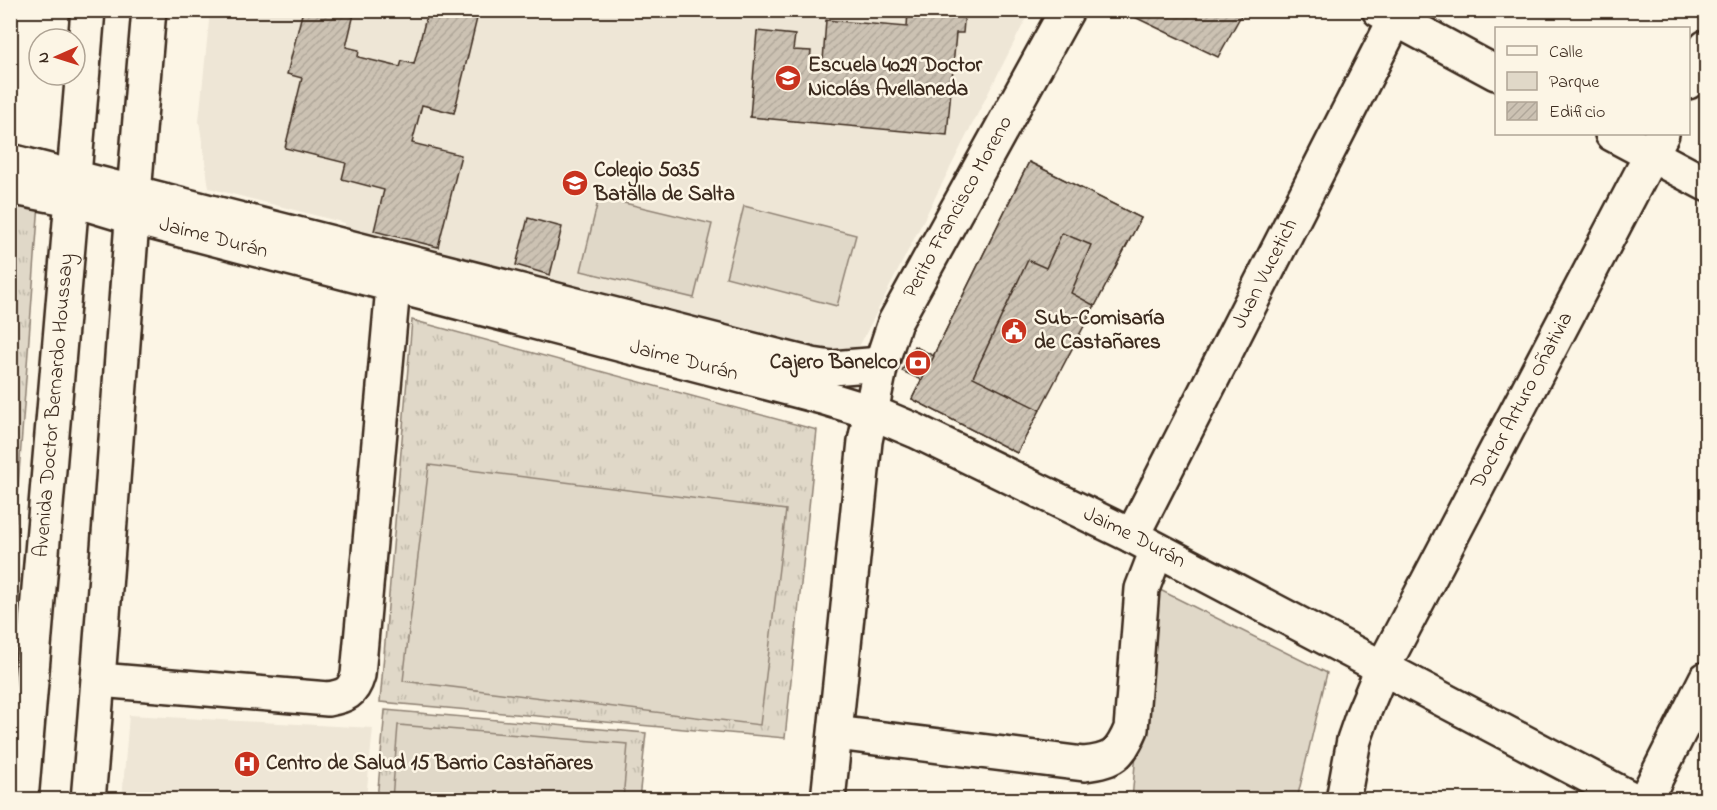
<svg xmlns="http://www.w3.org/2000/svg" width="1717" height="810" font-family="'Indie Flower',sans-serif">
	<style>
		.built { fill: #eee6d6 }
		.grass { fill: url(#grass-tufts); stroke: #8e8173; stroke-width: 1.5 }
		.park { fill: #e0d8c8; stroke: #8e8173; stroke-width: 1.5 }
		.building { fill: url(#building-hatch); stroke: #3b2a1e; stroke-width: 1.5 }
		.lines { fill: none; stroke-linecap: round; stroke-linejoin: round }
		.minor-casing { stroke: #3b2a1e; stroke-width: 38 }
		.minor { stroke: #fcf5e5; stroke-width: 33 }
		.labels { text-anchor: middle; dominant-baseline: central; stroke-width: 5; stroke-linejoin: round; paint-order: stroke }
		.poi-label { font-size: 21px; font-weight: bold; fill: #3b2a1e; stroke: #fcf5e5; text-anchor: start }
		.street-label { font-size: 21px; fill: #3b2a1e; stroke: #fcf5e5 }
	</style>
	<defs>
		<pattern id="grass-tufts" width="24" height="20" patternUnits="userSpaceOnUse" patternTransform="scale(1.5)"><rect width="24" height="20" fill="#e0d8c8"/><path d="M3 7l-1-3M5 7V3M7 7l1-3M15 17l-1-3M17 17v-4M19 17l1-3" fill="none" stroke="#c1baab"/></pattern>
		<pattern id="building-hatch" width="6" height="6" patternUnits="userSpaceOnUse" patternTransform="scale(1.5)"><rect width="6" height="6" fill="#ccc2b3"/><path d="M-1 1l2-2M0 6l6-6M5 7l2-2" fill="none" stroke="#b0a79a"/></pattern>
	</defs>
	<rect width="100%" height="100%" fill="#fcf5e5"/>
	<filter id="ink" filterUnits="userSpaceOnUse"><feTurbulence type="fractalNoise" baseFrequency=".0167" numOctaves="2"/><feDisplacementMap in="SourceGraphic" scale="12" xChannelSelector="R" yChannelSelector="G"/><feConvolveMatrix kernelMatrix="1 2 1 2 8 2 1 2 1" color-interpolation-filters="sRGB"/></filter>
	<g filter="url(#ink)">
		<g class="built">
			<polygon points="210,11 1030,11 860,345 837,356 344,235 345,223 209,188 199,121"/>
			<polygon points="129,715 373,728 366,799 122,799"/>
		</g>
		<g class="grass">
			<polygon points="11,192 39,203 11,581"/>
			<polygon points="412,320 817,430 785,738 380,702"/>
			<polygon points="385,710 646,733 639,799 377,800"/>
		</g>
		<g class="park">
			<polygon points="599,197 712,224 694,298 581,271"/>
			<polygon points="744,206 856,235 837,306 726,277"/>
			<polygon points="429,465 786,510 760,725 403,681"/>
			<polygon points="1150,585 1327,673 1297,799 1132,800"/>
			<polygon points="398,725 628,744 623,799 392,799"/>
		</g>
		<g class="building">
			<polygon points="303,10 355,10 346,47 359,50 358,57 400,67 402,61 414,64 428,10 479,10 454,113 422,105 412,143 461,155 438,247 374,231 384,190 342,179 346,163 285,148 302,78 287,74"/>
			<polygon points="908,10 965,10 963,33 956,33 947,135 750,117 757,31 795,35 793,50 811,51 810,60 823,61 826,20 907,27"/>
			<polygon points="1120,10 1244,10 1218,57"/>
			<polygon points="1029,162 1141,218 1017,453 912,399"/>
			<polygon points="1029,162 1141,218 1095,306 1071,293 1091,245 1062,233 1046,268 1028,260 973,377 1040,410 1017,453 912,399"/>
			<polygon points="528,218 562,227 550,275 516,265"/>
			<polygon points="914,346 934,356 922,380 902,371"/>
		</g>
		<g class="lines">
			<defs>
				<g id="minor">
					<polyline points="1379,10 1496,73"/>
					<polyline points="1688,82 1706,47"/>
					<polyline points="1612,134 1706,184"/>
					<polyline points="10,161 812,365 832,368 881,364"/>
					<path id="s1" d="M 10,187 L 71,199 L 131,217 L 822,397 L 871,412 L 916,431 L 1132,536 L 1634,800"/>
					<path id="s2" d="M 1132,536 L 1400,10"/>
					<path d="M 99,680 L 328,699 C 345,696 353,693 358,675 L 393,287"/>
					<path d="M 836,733 L 1084,764 C 1113,761 1120,755 1131,729 L 1142,589 L 1157,550"/>
					<path id="s3" d="M 21,800 L 88,10"/>
					<path d="M 88,800 C 111,537 126,273 149,10"/>
					<path id="s4" d="M 828,800 L 865,441 L 881,364 L 895,322 L 1067,10"/>
					<path id="s5" d="M 1343,800 L 1354,740 L 1363,714 L 1382,669 L 1662,134"/>
					<polyline points="1645,800 1706,679"/>
				</g>
			</defs>
			<use href="#minor" class="minor-casing"/>
			<use href="#minor" class="minor"/>
		</g>
	</g>
	<defs>
		<symbol id="school-disc" viewBox="-11 -11 22 22"><circle r="9.5" fill="#c8321e" stroke="#fcf5e5"/><path d="M0-5L7-2L0 1L-7-2ZM-4 1L0 2.5L4 1V4Q0 6-4 4Z" fill="#fff"/></symbol>
		<symbol id="civic-disc" viewBox="-11 -11 22 22"><circle r="9.5" fill="#c8321e" stroke="#fcf5e5"/><path d="M-.6-6.5H3V-4.5H.6V-3L4-1V1h2V6H-6V1h2V-1L-.6-3ZM-1.2 2.5V6h2.4V2.5Z" fill="#fff"/></symbol>
		<symbol id="bank-disc" viewBox="-11 -11 22 22"><circle r="9.5" fill="#c8321e" stroke="#fcf5e5"/><path d="M-6-4H6V4H-6ZM0-2.3a2.3 2.3 0 1 0 0 4.6a2.3 2.3 0 1 0 0-4.6Z" fill="#fff"/></symbol>
		<symbol id="hospital-disc" viewBox="-11 -11 22 22"><circle r="9.5" fill="#c8321e" stroke="#fcf5e5"/><path d="M-5-5h3v3.5h4V-5h3V5h-3V1.5h-4V5h-3Z" fill="#fff"/></symbol>
	</defs>
	<g fill-rule="evenodd">
		<use href="#school-disc" x="773" y="63" width="30" height="30"/>
		<use href="#school-disc" x="560" y="168" width="30" height="30"/>
		<use href="#civic-disc" x="999" y="316" width="30" height="30"/>
		<use href="#bank-disc" x="903" y="348" width="30" height="30"/>
		<use href="#hospital-disc" x="232" y="749" width="30" height="30"/>
	</g>
	<g class="labels">
		<g class="poi-label">
			<text x="808" y="66">Escuela 4029 Doctor<tspan x="808" dy="24">Nicolás Avellaneda</tspan></text>
			<text x="594" y="171">Colegio 5035<tspan x="594" dy="24">Batalla de Salta</tspan></text>
			<text x="1034" y="319">Sub-Comisaría<tspan x="1034" dy="24">de Castañares</tspan></text>
			<text x="898" y="363" text-anchor="end">Cajero Banelco</text>
			<text x="266" y="764">Centro de Salud 15 Barrio Castañares</text>
		</g>
		<g class="street-label">
			<text stroke="none"><textPath href="#s4" startOffset="615">Perito Francisco Moreno</textPath></text>
			<text stroke="none"><textPath href="#s1" startOffset="210">Jaime Durán</textPath></text>
			<text stroke="none"><textPath href="#s2" startOffset="294">Juan Vucetich</textPath></text>
			<text stroke="none"><textPath href="#s1" startOffset="696">Jaime Durán</textPath></text>
			<text stroke="none"><textPath href="#s5" startOffset="440">Doctor Arturo Oñativia</textPath></text>
			<text stroke="none"><textPath href="#s3" startOffset="396">Avenida Doctor Bernardo Houssay</textPath></text>
			<text stroke="none"><textPath href="#s1" startOffset="1182">Jaime Durán</textPath></text>
		</g>
	</g>
	<rect width="1717" height="810" fill="none" stroke="#fcf5e5" stroke-width="36"/>
	<rect x="18" y="18" width="1681" height="774" fill="none" stroke="#3b2a1e" stroke-width="2" filter="url(#ink)"/>
	<rect x="1495" y="27" width="195" height="108" fill="#fcf5e5" stroke="#afa495" stroke-width="1.5"/>
	<rect x="1507" y="46" width="30" height="9" fill="#fcf5e5" stroke="#afa495" stroke-width="1.5"/>
	<text x="1549" y="57" font-size="18" fill="#3b2a1e">Calle</text>
	<rect x="1507" y="72" width="30" height="18" fill="#e0d8c8" stroke="#afa495" stroke-width="1.5"/>
	<text x="1549" y="87" font-size="18" fill="#3b2a1e">Parque</text>
	<rect x="1507" y="102" width="30" height="18" fill="url(#building-hatch)" stroke="#afa495" stroke-width="1.5"/>
	<text x="1549" y="117" font-size="18" fill="#3b2a1e">Edificio</text>
	<g transform="translate(57 57) rotate(267)"><circle r="28" fill="#fcf5e5" stroke="#afa495" stroke-width="1.5"/>
	<path d="M0-4.5L10 22L0 15L-10 22Z" fill="#c8321e"/>
	<text y="-9" font-size="16" font-weight="bold" text-anchor="middle" fill="#3b2a1e">N</text>
	</g>
</svg>
